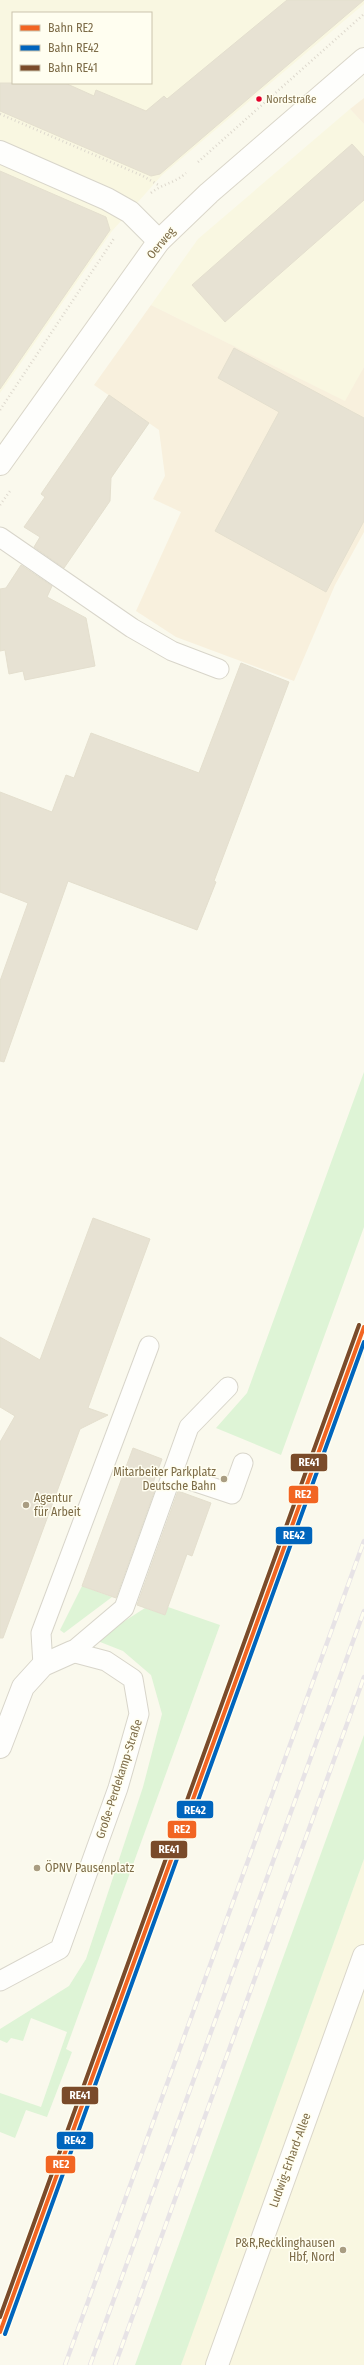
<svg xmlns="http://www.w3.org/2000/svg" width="364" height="2365" font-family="'Fira Sans Condensed',sans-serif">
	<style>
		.residential { fill: #f9f7e1; fill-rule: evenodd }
		.commercial { fill: #f8f0dd }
		.green { fill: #def4d6 }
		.building { fill: #e7e2d3; stroke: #e4dfce }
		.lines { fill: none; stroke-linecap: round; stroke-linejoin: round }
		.lane-casing { stroke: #d8d5ca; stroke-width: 21 }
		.street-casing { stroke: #d8d5ca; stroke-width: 24 }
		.secondary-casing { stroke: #dad6c9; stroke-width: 24 }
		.path { stroke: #ddd8cd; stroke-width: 2.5; stroke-dasharray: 1 3; stroke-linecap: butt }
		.lane { stroke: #fefefc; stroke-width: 19 }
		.street { stroke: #fefefc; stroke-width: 22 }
		.secondary { stroke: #fefefc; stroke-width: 22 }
		.rail-casing { stroke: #e7e3e6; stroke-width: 4.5 }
		.rail { stroke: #fffef0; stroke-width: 3; stroke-dasharray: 9; stroke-linecap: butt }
		.rail-1-casing { stroke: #fffef0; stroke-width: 7 }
		.rail-2-casing { stroke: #fffef0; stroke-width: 7 }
		.rail-3-casing { stroke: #fffef0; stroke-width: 7 }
		.rail-1 { stroke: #f26522; stroke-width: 4 }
		.rail-2 { stroke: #0065bd; stroke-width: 4 }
		.rail-3 { stroke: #7a4b2a; stroke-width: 4 }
		.bus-dot { fill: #e4002b; stroke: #fffef0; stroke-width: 1.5 }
		.poi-dot { fill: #a99d82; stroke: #fffef0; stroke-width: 1.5 }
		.labels { text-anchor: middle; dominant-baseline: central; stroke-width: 3; stroke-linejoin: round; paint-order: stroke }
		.bus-label { font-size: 11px; fill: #7d6c48; stroke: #fffef0; text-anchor: start }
		.street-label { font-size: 12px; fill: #7d6c48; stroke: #fffef0 }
		.poi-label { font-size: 12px; fill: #7d6c48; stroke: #fffef0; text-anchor: end }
		.line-badge { stroke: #fffef0; stroke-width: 1.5 }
		.badge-label { font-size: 11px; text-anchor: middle; font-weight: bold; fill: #fff }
	</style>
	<rect width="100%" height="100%" fill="#faf9ed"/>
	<g class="residential">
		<path d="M 0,0 L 364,0 L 364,4 L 162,175 L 112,231 L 0,393 ZM 13,13 L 151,13 L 151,83 L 13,83 Z"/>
		<polygon points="350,109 364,124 364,367 346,402 151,305 198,239"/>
		<polygon points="364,1859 364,2365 181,2365 188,2343"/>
	</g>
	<g class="commercial">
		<polygon points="364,98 364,124 350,109"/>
		<polygon points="151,305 345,401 364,367 364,532 335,585 294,681 176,637 136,611 181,512 153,499 165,476 159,430 94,385"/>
	</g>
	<g class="green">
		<polygon points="364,1072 364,1227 281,1455 216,1428 247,1393"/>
		<polygon points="82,1586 112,1597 64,1633 60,1630"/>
		<polygon points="168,1607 220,1625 66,2049 72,2052 47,2117 26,2110 15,2138 0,2132 0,2093 41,2107 67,2032 31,2018 23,2041 11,2038 7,2043 0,2040 0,2029 69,1986 86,1959 143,1787 162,1714 151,1675 123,1651 95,1640 145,1608 165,1615"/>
		<polygon points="364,1735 364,1859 181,2365 135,2365"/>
	</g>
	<g class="building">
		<polygon points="287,0 364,0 160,174 151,176 0,111 0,83 65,83 94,96 96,90 146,111 164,96 167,99"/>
		<polygon points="352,144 364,157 364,200 225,322 192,285"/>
		<polygon points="0,171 106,217 110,230 0,389"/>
		<polygon points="234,348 364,418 364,521 326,592 215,531 279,412 218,378"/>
		<polygon points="109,395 149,423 111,478 110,501 64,568 34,547 40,537 24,527 45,497 41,494"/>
		<polygon points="21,565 52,586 47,597 86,618 95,666 25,680 23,671 9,674 5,650 0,651 0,589 6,588"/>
		<polygon points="241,663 289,682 214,881 216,882 197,930 68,881 4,1062 0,1061 0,981 28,903 0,892 0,792 52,812 66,775 74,778 91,733 199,773"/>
		<polygon points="93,1218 150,1239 88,1408 108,1415 80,1429 3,1638 0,1638 0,1442 15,1416 0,1407 0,1337 40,1360"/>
		<polygon points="133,1448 162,1459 153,1483 157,1484 116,1598 82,1586"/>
		<polygon points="178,1491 211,1503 192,1556 187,1554 165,1615 137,1605"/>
	</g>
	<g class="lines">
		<defs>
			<g id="lane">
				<polyline points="0,537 132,628 172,651 219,669"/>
				<polyline points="172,1474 232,1494 243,1463"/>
				<polyline points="72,1652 124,1608 189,1427 228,1387"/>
				<polyline points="43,1665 41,1633 149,1346"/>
				<polyline points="0,1981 60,1949 118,1788 139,1714 133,1679 106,1661 72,1652"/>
			</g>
			<g id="street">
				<polyline points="0,152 107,199 130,212 159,241"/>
				<polyline points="0,1747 23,1687 43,1665 72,1652"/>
			</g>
			<g id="secondary">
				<polyline points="0,464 159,241 209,193 364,59"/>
				<polyline points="217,2365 364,1956"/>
			</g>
		</defs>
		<use href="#lane" class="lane-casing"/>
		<use href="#street" class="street-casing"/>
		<use href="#secondary" class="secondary-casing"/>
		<g class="path">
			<polyline points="0,114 143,176 160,186"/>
			<polyline points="198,162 364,14"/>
			<path d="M 151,193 C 162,184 175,183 186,173"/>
			<polyline points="0,410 115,237"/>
			<polyline points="0,505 10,491"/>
		</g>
		<use href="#lane" class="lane"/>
		<use href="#street" class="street"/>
		<use href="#secondary" class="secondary"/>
		<defs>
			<g id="rail">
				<polyline points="65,2365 364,1541"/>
				<polyline points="90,2365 364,1611"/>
				<polyline points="115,2365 364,1677"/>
			</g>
		</defs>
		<use href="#rail" class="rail-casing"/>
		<use href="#rail" class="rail"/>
		<defs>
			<polyline id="rail-1" points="0,2332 364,1327"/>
			<polyline id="rail-2" points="5,2334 364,1342"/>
			<polyline id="rail-3" points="0,2317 359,1325"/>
		</defs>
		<use href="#rail-1" class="rail-1-casing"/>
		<use href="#rail-2" class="rail-2-casing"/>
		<use href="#rail-3" class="rail-3-casing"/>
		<use href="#rail-1" class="rail-1"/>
		<use href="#rail-2" class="rail-2"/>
		<use href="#rail-3" class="rail-3"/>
	</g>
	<circle class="bus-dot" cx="259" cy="99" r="3.5"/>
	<g class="poi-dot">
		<circle cx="224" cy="1479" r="4"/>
		<circle cx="26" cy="1505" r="4"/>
		<circle cx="37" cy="1868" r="4"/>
		<circle cx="343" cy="2250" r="4"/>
	</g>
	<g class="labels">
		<g class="bus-label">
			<text x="266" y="99">Nordstraße</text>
		</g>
		<g class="street-label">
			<text transform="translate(161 243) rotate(-50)">Oerweg</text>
			<text transform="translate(119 1779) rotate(-72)">Große-Perdekamp-Straße</text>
			<text transform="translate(290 2160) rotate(-70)">Ludwig-Erhard-Allee</text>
		</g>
		<g class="poi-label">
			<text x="216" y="1472">Mitarbeiter Parkplatz<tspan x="216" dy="14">Deutsche Bahn</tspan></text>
			<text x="34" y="1498" text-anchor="start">Agentur<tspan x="34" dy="14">für Arbeit</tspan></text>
			<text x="45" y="1868" text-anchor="start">ÖPNV Pausenplatz</text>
			<text x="335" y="2243">P&amp;R,Recklinghausen<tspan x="335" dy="14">Hbf, Nord</tspan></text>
		</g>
	</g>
	<g class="line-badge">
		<rect x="290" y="1453" width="38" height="19" rx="4" fill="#7a4b2a"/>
		<rect x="288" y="1485" width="31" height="19" rx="4" fill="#f26522"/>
		<rect x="275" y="1526" width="38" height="19" rx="4" fill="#0065bd"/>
		<rect x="176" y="1800" width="38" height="19" rx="4" fill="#0065bd"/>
		<rect x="167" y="1820" width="30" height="19" rx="4" fill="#f26522"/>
		<rect x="150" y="1840" width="38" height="19" rx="4" fill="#7a4b2a"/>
		<rect x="61" y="2086" width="38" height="19" rx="4" fill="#7a4b2a"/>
		<rect x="56" y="2131" width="38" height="19" rx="4" fill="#0065bd"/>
		<rect x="45" y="2155" width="31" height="19" rx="4" fill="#f26522"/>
	</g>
	<g class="badge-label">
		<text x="309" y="1466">RE41</text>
		<text x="303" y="1498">RE2</text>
		<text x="294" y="1539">RE42</text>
		<text x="195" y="1814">RE42</text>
		<text x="182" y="1833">RE2</text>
		<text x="169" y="1853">RE41</text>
		<text x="80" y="2099">RE41</text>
		<text x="75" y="2144">RE42</text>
		<text x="61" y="2168">RE2</text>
	</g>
	<rect x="12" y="12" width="140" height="72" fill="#fffef0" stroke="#cbc4ad"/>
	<rect x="20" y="25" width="20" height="6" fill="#f26522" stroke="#cbc4ad"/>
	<text x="48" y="32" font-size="12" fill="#7d6c48">Bahn RE2</text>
	<rect x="20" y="45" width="20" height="6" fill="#0065bd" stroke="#cbc4ad"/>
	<text x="48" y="52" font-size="12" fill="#7d6c48">Bahn RE42</text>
	<rect x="20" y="65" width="20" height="6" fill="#7a4b2a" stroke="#cbc4ad"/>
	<text x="48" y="72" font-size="12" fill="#7d6c48">Bahn RE41</text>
</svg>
